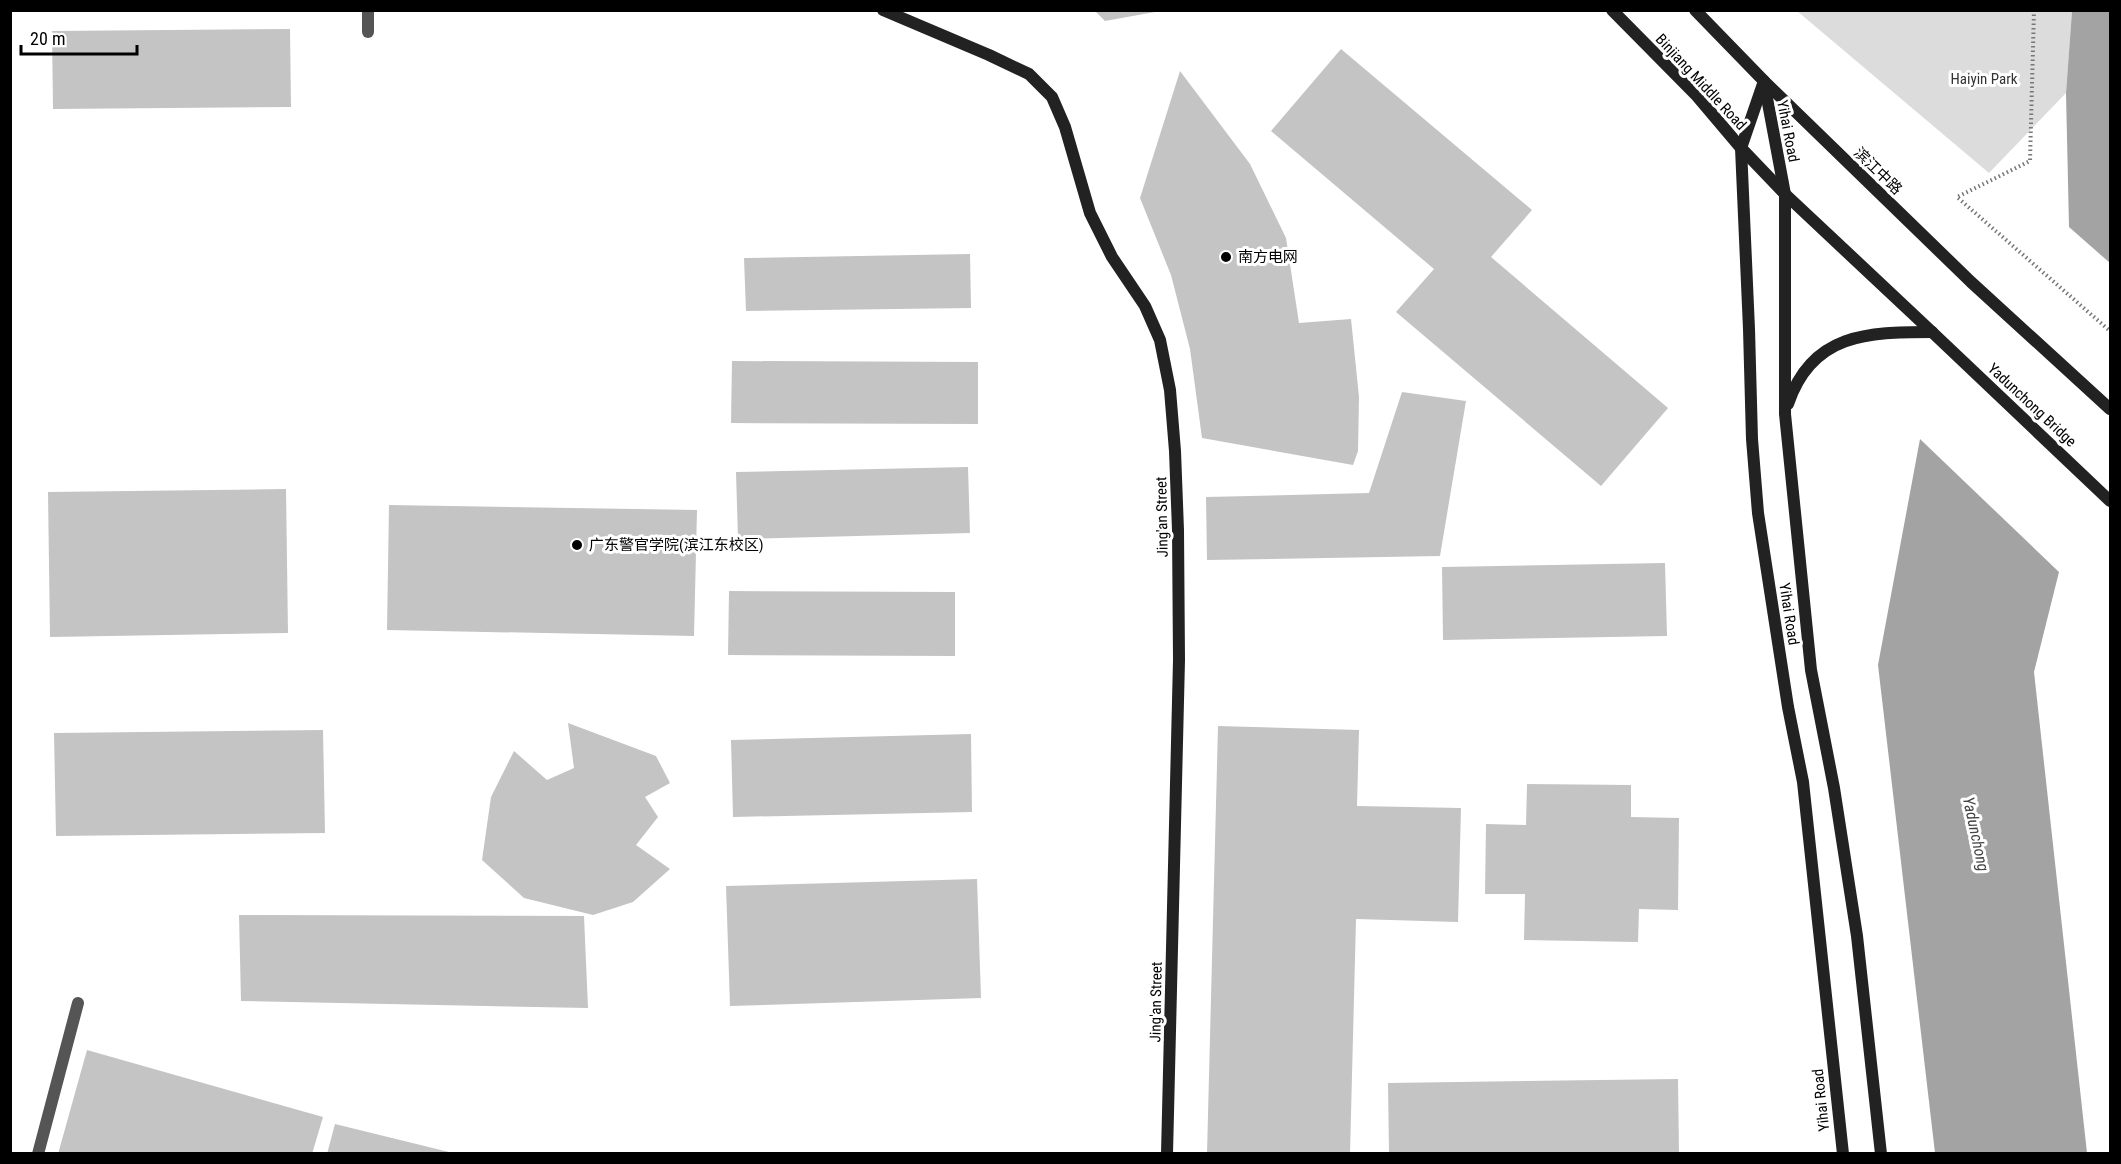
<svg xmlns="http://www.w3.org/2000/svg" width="2121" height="1164" font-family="'Roboto Condensed','Noto Sans SC',sans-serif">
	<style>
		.green { fill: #dcdcdc }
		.water { fill: #a3a3a3 }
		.building { fill: #c4c4c4 }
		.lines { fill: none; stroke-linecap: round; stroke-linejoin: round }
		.path { stroke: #777; stroke-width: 4; stroke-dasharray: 1.5 3; stroke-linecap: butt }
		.lane { stroke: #555; stroke-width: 12 }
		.street { stroke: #555; stroke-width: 12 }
		.secondary { stroke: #222; stroke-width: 12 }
		.secondary-bridge { stroke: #222; stroke-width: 12 }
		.poi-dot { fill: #000; stroke: #fff; stroke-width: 2 }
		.labels { text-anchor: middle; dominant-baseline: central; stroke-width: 6; stroke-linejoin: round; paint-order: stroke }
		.park-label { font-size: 15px; fill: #333; stroke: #fff }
		.street-label { font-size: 15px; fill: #000; stroke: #fff }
		.poi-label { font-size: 15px; fill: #000; stroke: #fff; text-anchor: start }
		.water-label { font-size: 16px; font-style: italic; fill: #444; stroke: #fff }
	</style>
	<rect width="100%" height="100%" fill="#fff"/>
	<polygon class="green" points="1797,11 2072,11 2066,93 1989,173"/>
	<g class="water">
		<polygon points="2072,11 2110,11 2110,263 2069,227 2066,93"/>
		<polygon points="1920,439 2059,572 2034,672 2087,1153 1935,1153 1878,665"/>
	</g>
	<g class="building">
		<polygon points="1094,10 1155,10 1155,12 1105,21"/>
		<polygon points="290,29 291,107 53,109 52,31"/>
		<polygon points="1341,49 1532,210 1491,257 1668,408 1601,486 1396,312 1434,269 1271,131"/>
		<polygon points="1180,71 1250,164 1286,238 1299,323 1351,319 1359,397 1358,451 1353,465 1202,438 1190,349 1171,275 1140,198"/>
		<polygon points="970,254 971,308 746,311 744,258"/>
		<polygon points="732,361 978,362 978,424 731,423"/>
		<polygon points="1402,392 1466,401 1440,556 1207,560 1206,497 1369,493"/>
		<polygon points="968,467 970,533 738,539 736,472"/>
		<polygon points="286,489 288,633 50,637 48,492"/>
		<polygon points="389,505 697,510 694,636 387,630"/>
		<polygon points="1665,563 1667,636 1443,640 1442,567"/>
		<polygon points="729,591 955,592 955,656 728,655"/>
		<polygon points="568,723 656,756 670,783 645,797 658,817 636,845 670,869 633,902 593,915 524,898 482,860 491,797 514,751 547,780 574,768"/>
		<polygon points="1218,726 1359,730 1357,806 1461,808 1458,922 1356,919 1350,1154 1207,1154"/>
		<polygon points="323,730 325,833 56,836 54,733"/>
		<polygon points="971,734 972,812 733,817 731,740"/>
		<polygon points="1527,784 1631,785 1631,817 1679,818 1678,910 1639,909 1638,942 1524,940 1525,894 1485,894 1486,824 1526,825"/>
		<polygon points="977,879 981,998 730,1006 726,886"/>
		<polygon points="239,915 584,916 588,1008 241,1001"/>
		<polygon points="87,1050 323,1117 312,1154 58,1154"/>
		<polygon points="1678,1079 1679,1154 1389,1154 1388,1083"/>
		<polygon points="335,1124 453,1153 453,1154 327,1154"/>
	</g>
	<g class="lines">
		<polyline class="path" points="2034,10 2030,161 1957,197 2110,331"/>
		<polyline class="lane" points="368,10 368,32"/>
		<polyline class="street" points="38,1154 78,1003"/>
		<g class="secondary">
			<polyline points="883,10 989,55 1029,74 1052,97 1065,127 1090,213 1112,257 1145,306 1160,340 1170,390 1175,451 1178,530 1179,660 1167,1154"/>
			<polyline points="1612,10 1697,96 1741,148 1785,194 1932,332"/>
			<polyline points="1695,10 1764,81 1971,282 2110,409"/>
			<polyline points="1764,81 1741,148 1749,329 1752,439 1758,513 1788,707 1803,782 1843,1154"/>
			<polyline points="1764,82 1785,194 1785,414 1811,670 1834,788 1857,936 1881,1154"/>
			<path d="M 1788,404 C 1812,333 1868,332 1932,332"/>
		</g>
		<polyline class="secondary-bridge" points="1932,332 2110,501"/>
	</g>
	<g class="poi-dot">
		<circle cx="1226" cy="257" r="6"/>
		<circle cx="577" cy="545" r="6"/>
	</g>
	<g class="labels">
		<g class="park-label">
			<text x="1984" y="79">Haiyin Park</text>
		</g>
		<g class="street-label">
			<text transform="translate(1701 82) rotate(47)">Binjiang Middle Road</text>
			<text transform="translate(1788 131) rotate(79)">Yihai Road</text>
			<text transform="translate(1878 171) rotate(44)">滨江中路</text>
			<text transform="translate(2032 405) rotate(43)">Yadunchong Bridge</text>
			<text transform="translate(1162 517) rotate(-91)">Jing'an Street</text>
			<text transform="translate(1789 614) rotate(81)">Yihai Road</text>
			<text transform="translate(1156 1002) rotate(-89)">Jing'an Street</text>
			<text transform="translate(1821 1100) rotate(-96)">Yihai Road</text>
		</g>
		<g class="poi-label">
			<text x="1238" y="257">南方电网</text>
			<text x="589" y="545">广东警官学院(滨江东校区)</text>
		</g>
		<g class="water-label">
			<text transform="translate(1976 834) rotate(78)">Yadunchong</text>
		</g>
	</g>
	<rect width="2121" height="1164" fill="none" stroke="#000000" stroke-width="24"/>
	<path d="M21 45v9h116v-9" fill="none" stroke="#000000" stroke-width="3"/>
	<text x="30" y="45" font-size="18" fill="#000000" stroke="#ffffff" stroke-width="4.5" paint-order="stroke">20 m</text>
</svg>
